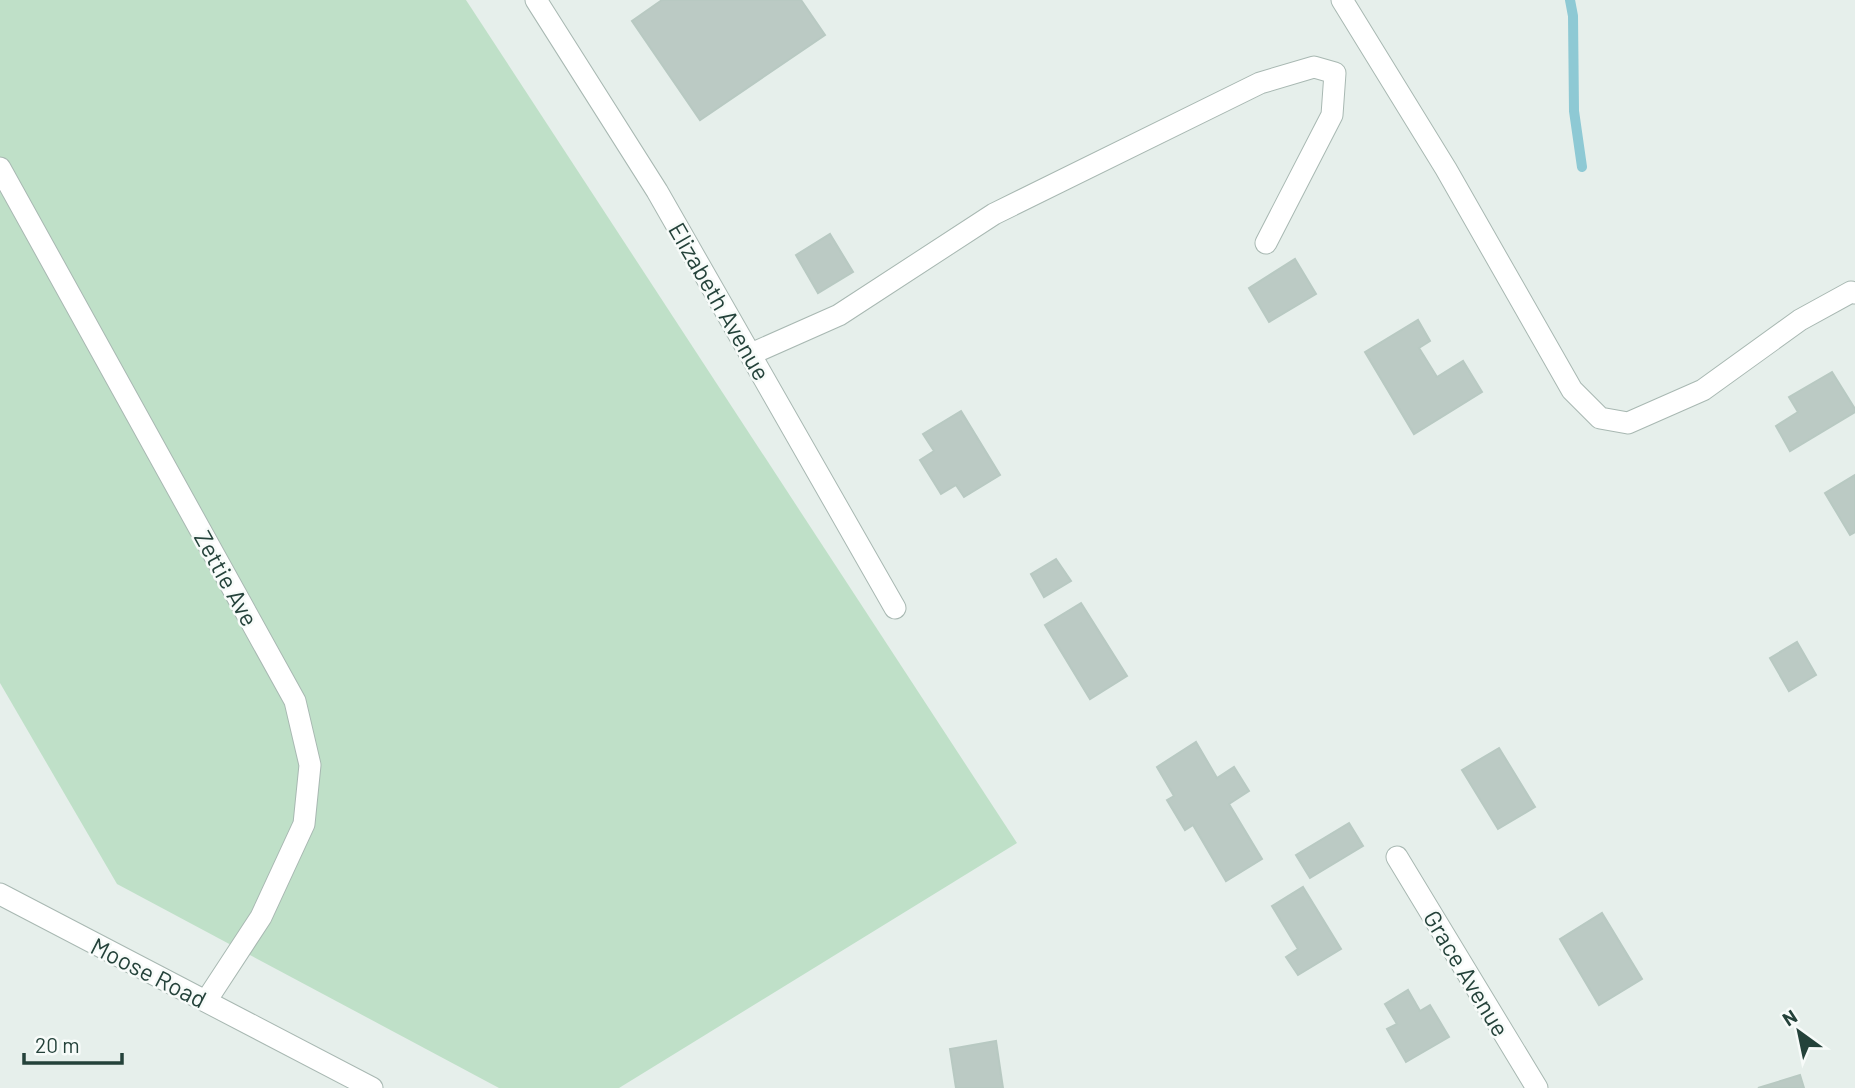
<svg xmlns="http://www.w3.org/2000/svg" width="1855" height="1088" font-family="Barlow,sans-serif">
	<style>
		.green { fill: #bfe0c8 }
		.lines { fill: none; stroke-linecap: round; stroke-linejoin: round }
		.stream { stroke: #8ec9d4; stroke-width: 10 }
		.building { fill: #bbcac4; stroke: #b8c9c2; stroke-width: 2 }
		.minor-casing { stroke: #a8b8b2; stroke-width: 23 }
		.minor { stroke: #fff; stroke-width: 21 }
		.labels { text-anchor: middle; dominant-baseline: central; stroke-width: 5; stroke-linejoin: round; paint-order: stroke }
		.street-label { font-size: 24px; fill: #24423a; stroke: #f7fbf9 }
	</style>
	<rect width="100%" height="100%" fill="#e6efeb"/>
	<polygon class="green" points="0,0 466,0 1017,843 619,1088 499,1088 117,884 0,683"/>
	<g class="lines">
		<polyline class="stream" points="1570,0 1573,16 1574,111 1582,167"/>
	</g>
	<g class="building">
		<polygon points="662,0 801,0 825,35 700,120 632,21"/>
		<polygon points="830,234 853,272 818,293 796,255"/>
		<polygon points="1295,259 1316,294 1269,322 1249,288"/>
		<polygon points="1418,320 1430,341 1419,348 1437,377 1463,361 1482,392 1414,434 1365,352"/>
		<polygon points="1832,372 1855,409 1855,412 1790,451 1776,426 1798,412 1789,397"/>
		<polygon points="961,411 1000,475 964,497 956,485 941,494 920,460 934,451 923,434"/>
		<polygon points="1855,475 1855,532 1850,535 1825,493"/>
		<polygon points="1056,559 1071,581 1044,597 1031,574"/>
		<polygon points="1081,603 1127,676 1090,699 1045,625"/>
		<polygon points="1797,642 1816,675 1789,691 1770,658"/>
		<polygon points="1196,742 1217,778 1234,767 1249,791 1229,804 1262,859 1226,881 1193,825 1185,830 1167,800 1174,796 1157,767"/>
		<polygon points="1499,748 1535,807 1498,829 1462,770"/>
		<polygon points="1349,823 1363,846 1310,878 1296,855"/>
		<polygon points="1303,887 1341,949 1298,975 1286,957 1298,949 1272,906"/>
		<polygon points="1602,913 1642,979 1599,1005 1560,939"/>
		<polygon points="1408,990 1420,1011 1430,1005 1449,1037 1406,1062 1387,1029 1397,1024 1385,1004"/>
		<polygon points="996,1041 1003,1088 956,1088 950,1049"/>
		<polygon points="1800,1075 1804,1088 1758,1088"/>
	</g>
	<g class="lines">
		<defs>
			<g id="minor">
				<polyline points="536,0 657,191 895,608"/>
				<polyline points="1342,0 1446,169 1572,390 1600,418 1628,423 1703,390 1800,320 1851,292 1855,293"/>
				<polyline points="0,168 295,701 310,765 304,824 261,917 206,1001"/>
				<polyline points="751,354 839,315 994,214 1260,83 1314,67 1335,73 1332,115 1266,243"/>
				<polyline points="1397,857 1537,1088"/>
				<polyline points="0,894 372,1088"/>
			</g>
		</defs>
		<use href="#minor" class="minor-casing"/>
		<use href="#minor" class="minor"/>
	</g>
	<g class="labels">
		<g class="street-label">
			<text transform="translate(720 301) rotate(60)">Elizabeth Avenue</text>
			<text transform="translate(227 578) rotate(61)">Zettie Ave</text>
			<text transform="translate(149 972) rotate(27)">Moose Road</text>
			<text transform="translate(1467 973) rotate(59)">Grace Avenue</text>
		</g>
	</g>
	<g transform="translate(1799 1032) rotate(327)" stroke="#f7fbf9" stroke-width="5" paint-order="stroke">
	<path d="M0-5L12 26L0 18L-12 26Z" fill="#24423a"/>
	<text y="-10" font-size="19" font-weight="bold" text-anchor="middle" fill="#24423a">N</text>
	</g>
	<path d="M24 1053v10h98v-10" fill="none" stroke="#24423a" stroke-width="3.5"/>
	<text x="35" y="1053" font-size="21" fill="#24423a" stroke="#f7fbf9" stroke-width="5" paint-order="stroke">20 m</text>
</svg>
